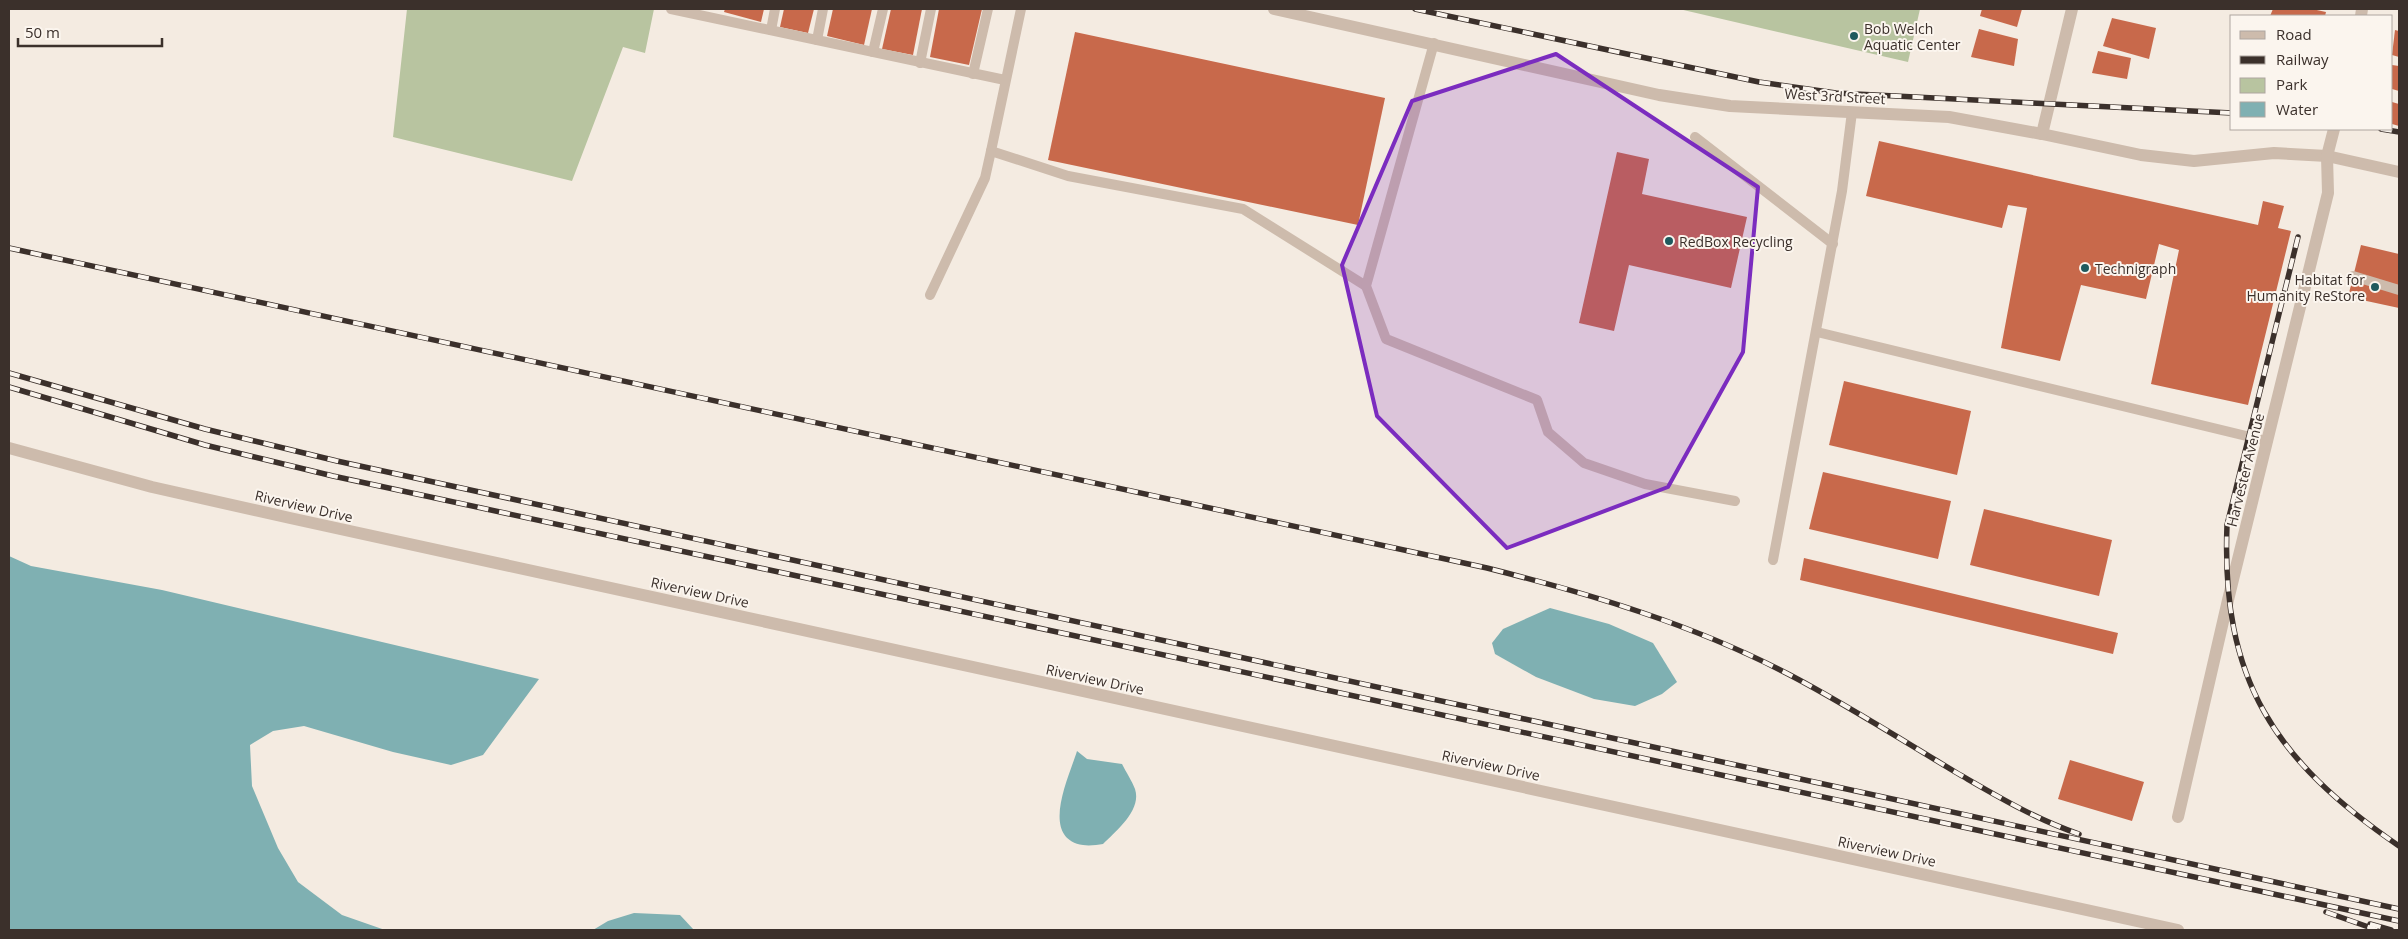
<svg xmlns="http://www.w3.org/2000/svg" width="2408" height="939" font-family="'Open Sans',sans-serif">
	<style>
		.green { fill: #b8c4a0 }
		.water { fill: #7fb0b2 }
		.building { fill: #c8694b }
		.lines { fill: none; stroke-linecap: round; stroke-linejoin: round }
		.service { stroke: #cdbbac; stroke-width: 10 }
		.minor { stroke: #cdbbac; stroke-width: 12 }
		.tertiary { stroke: #cdbbac; stroke-width: 12 }
		.rail-casing { stroke: #3b302b; stroke-width: 5.5 }
		.rail { stroke: #fbf5ee; stroke-width: 4; stroke-dasharray: 11; stroke-linecap: butt }
		.marked { fill: #7b2cbf; fill-opacity: 0.2; stroke: #7b2cbf; stroke-width: 4; stroke-linejoin: round }
		.poi-dot { fill: #1f5a5e; stroke: #fbf5ee; stroke-width: 2 }
		.labels { text-anchor: middle; dominant-baseline: central; stroke-width: 4; stroke-linejoin: round; paint-order: stroke }
		.poi-label { font-size: 14px; fill: #3b302b; stroke: #fbf5ee; text-anchor: start }
		.street-label { font-size: 14px; fill: #3b302b; stroke: #fbf5ee }
	</style>
	<rect width="100%" height="100%" fill="#f4ebe1"/>
	<g class="green">
		<polygon points="407,9 654,9 645,53 623,47 572,181 393,137"/>
		<polygon points="1679,9 1920,9 1908,62"/>
	</g>
	<g class="water">
		<polygon points="9,556 31,566 162,590 539,679 483,755 451,765 393,752 304,726 273,731 250,745 252,786 278,848 298,882 342,915 385,930 9,930"/>
		<polygon points="1550,608 1609,624 1653,643 1677,682 1662,694 1635,706 1594,699 1536,677 1495,654 1492,643 1503,629"/>
		<path d="M 1077,751 L 1087,759 L 1122,764 C 1126,772 1132,781 1135,789 C 1142,810 1116,831 1103,844 C 1097,845 1089,846 1083,845 C 1039,838 1069,777 1077,751 Z"/>
		<polygon points="634,913 680,915 694,930 593,930 608,921"/>
	</g>
	<g class="building">
		<polygon points="725,9 764,9 761,22 724,12"/>
		<polygon points="784,9 814,9 808,33 780,27"/>
		<polygon points="833,9 872,9 864,45 827,36"/>
		<polygon points="891,9 922,9 913,55 882,49"/>
		<polygon points="939,9 982,9 969,65 930,57"/>
		<polygon points="1982,9 2022,9 2017,27 1980,16"/>
		<polygon points="2273,9 2312,9 2326,12 2325,16 2270,16"/>
		<polygon points="2112,18 2156,28 2149,59 2103,46"/>
		<polygon points="1979,29 2018,39 2014,66 1971,57"/>
		<polygon points="2395,30 2399,31 2399,57 2392,55"/>
		<polygon points="1075,32 1385,98 1358,225 1048,160"/>
		<polygon points="2098,51 2131,58 2127,79 2092,73"/>
		<polygon points="2392,65 2399,66 2399,91 2392,89"/>
		<polygon points="2392,102 2399,104 2399,126 2392,124"/>
		<polygon points="1879,141 2258,225 2263,201 2284,206 2278,228 2291,231 2248,405 2151,384 2179,250 2159,244 2146,299 2081,285 2060,361 2001,348 2027,208 2008,205 2002,228 1866,196"/>
		<polygon points="1617,152 1649,159 1642,194 1747,217 1731,288 1629,265 1614,331 1579,323"/>
		<polygon points="2361,245 2399,254 2399,308 2348,297"/>
		<polygon points="1844,381 1971,411 1957,475 1829,445"/>
		<polygon points="1823,472 1951,501 1938,559 1809,529"/>
		<polygon points="1984,509 2112,540 2099,596 1970,565"/>
		<polygon points="1804,558 2118,633 2113,654 1800,580"/>
		<polygon points="2070,760 2144,782 2132,821 2058,799"/>
	</g>
	<g class="lines">
		<g class="service">
			<polyline points="671,9 1005,80"/>
			<polyline points="1021,9 991,151 1068,176 1243,209 1366,286"/>
			<polyline points="771,30 775,9"/>
			<polyline points="817,40 823,9"/>
			<polyline points="1434,43 1366,286 1386,339 1537,400 1548,432 1584,463 1645,484 1735,501"/>
			<polyline points="873,52 883,9"/>
			<polyline points="920,63 931,9"/>
			<polyline points="973,74 988,9"/>
			<polyline points="1695,137 1833,244"/>
			<polyline points="2353,276 2399,290"/>
			<polyline points="930,295 985,178 991,151"/>
			<polyline points="1817,332 2267,441"/>
			<polyline points="1773,560 1842,191 1852,112"/>
		</g>
		<g class="minor">
			<polyline points="1274,9 1659,95 1730,106 1949,117 2042,134 2141,155 2194,161 2274,153 2327,156 2399,172"/>
			<polyline points="2361,16 2362,9"/>
			<polyline points="2042,134 2072,9"/>
			<polyline points="2178,817 2228,600 2328,193 2327,156 2334,129"/>
		</g>
		<polyline class="tertiary" points="9,448 152,487 290,518 2178,930"/>
		<defs>
			<g id="rail">
				<polyline points="1415,9 1759,82 1836,93 2232,113"/>
				<polyline points="2381,129 2399,132"/>
				<path d="M 2298,237 L 2227,525 C 2221,680 2274,760 2399,846"/>
				<path d="M 9,248 L 1487,568 C 1591,594 1695,625 1790,675 C 1847,705 1902,740 1957,773 C 1997,796 2035,819 2079,834"/>
				<polyline points="9,373 205,429 337,461 2399,909"/>
				<polyline points="9,387 205,445 333,476 2399,921"/>
				<polyline points="2326,912 2377,930"/>
				<polyline points="2370,924 2391,930"/>
			</g>
		</defs>
		<use href="#rail" class="rail-casing"/>
		<use href="#rail" class="rail"/>
	</g>
	<path class="marked" d="M 1556,54 L 1758,187 L 1743,352 L 1668,487 L 1507,548 L 1377,416 L 1342,265 L 1412,101 Z"/>
	<g class="poi-dot">
		<circle cx="1854" cy="36" r="5"/>
		<circle cx="1669" cy="241" r="5"/>
		<circle cx="2085" cy="268" r="5"/>
		<circle cx="2375" cy="287" r="5"/>
	</g>
	<g class="labels">
		<g class="poi-label">
			<text x="1864" y="28">Bob Welch<tspan x="1864" dy="16">Aquatic Center</tspan></text>
			<text x="1679" y="241">RedBox Recycling</text>
			<text x="2095" y="268">Technigraph</text>
			<text x="2365" y="279" text-anchor="end">Habitat for<tspan x="2365" dy="16">Humanity ReStore</tspan></text>
		</g>
		<g class="street-label">
			<text transform="translate(1835 96) rotate(3)">West 3rd Street</text>
			<text transform="translate(2245 470) rotate(-76)">Harvester Avenue</text>
			<text transform="translate(304 506) rotate(13)">Riverview Drive</text>
			<text transform="translate(700 592) rotate(12)">Riverview Drive</text>
			<text transform="translate(1095 679) rotate(12)">Riverview Drive</text>
			<text transform="translate(1491 765) rotate(12)">Riverview Drive</text>
			<text transform="translate(1887 851) rotate(12)">Riverview Drive</text>
		</g>
	</g>
	<rect width="2408" height="939" fill="none" stroke="#3b302b" stroke-width="20"/>
	<rect x="2230" y="15" width="162" height="115" fill="#fbf5ee" stroke="#aea6a0"/>
	<rect x="2240" y="31" width="25" height="8" fill="#cdbbac" stroke="#aea6a0"/>
	<text x="2276" y="40" font-size="15" fill="#3b302b">Road</text>
	<rect x="2240" y="56" width="25" height="8" fill="#3b302b" stroke="#aea6a0"/>
	<text x="2276" y="65" font-size="15" fill="#3b302b">Railway</text>
	<rect x="2240" y="78" width="25" height="15" fill="#b8c4a0" stroke="#aea6a0"/>
	<text x="2276" y="90" font-size="15" fill="#3b302b">Park</text>
	<rect x="2240" y="102" width="25" height="15" fill="#7fb0b2" stroke="#aea6a0"/>
	<text x="2276" y="115" font-size="15" fill="#3b302b">Water</text>
	<path d="M18 38v8h144v-8" fill="none" stroke="#3b302b" stroke-width="2.5"/>
	<text x="25" y="38" font-size="15" fill="#3b302b" stroke="#fbf5ee" stroke-width="4" paint-order="stroke">50 m</text>
</svg>
